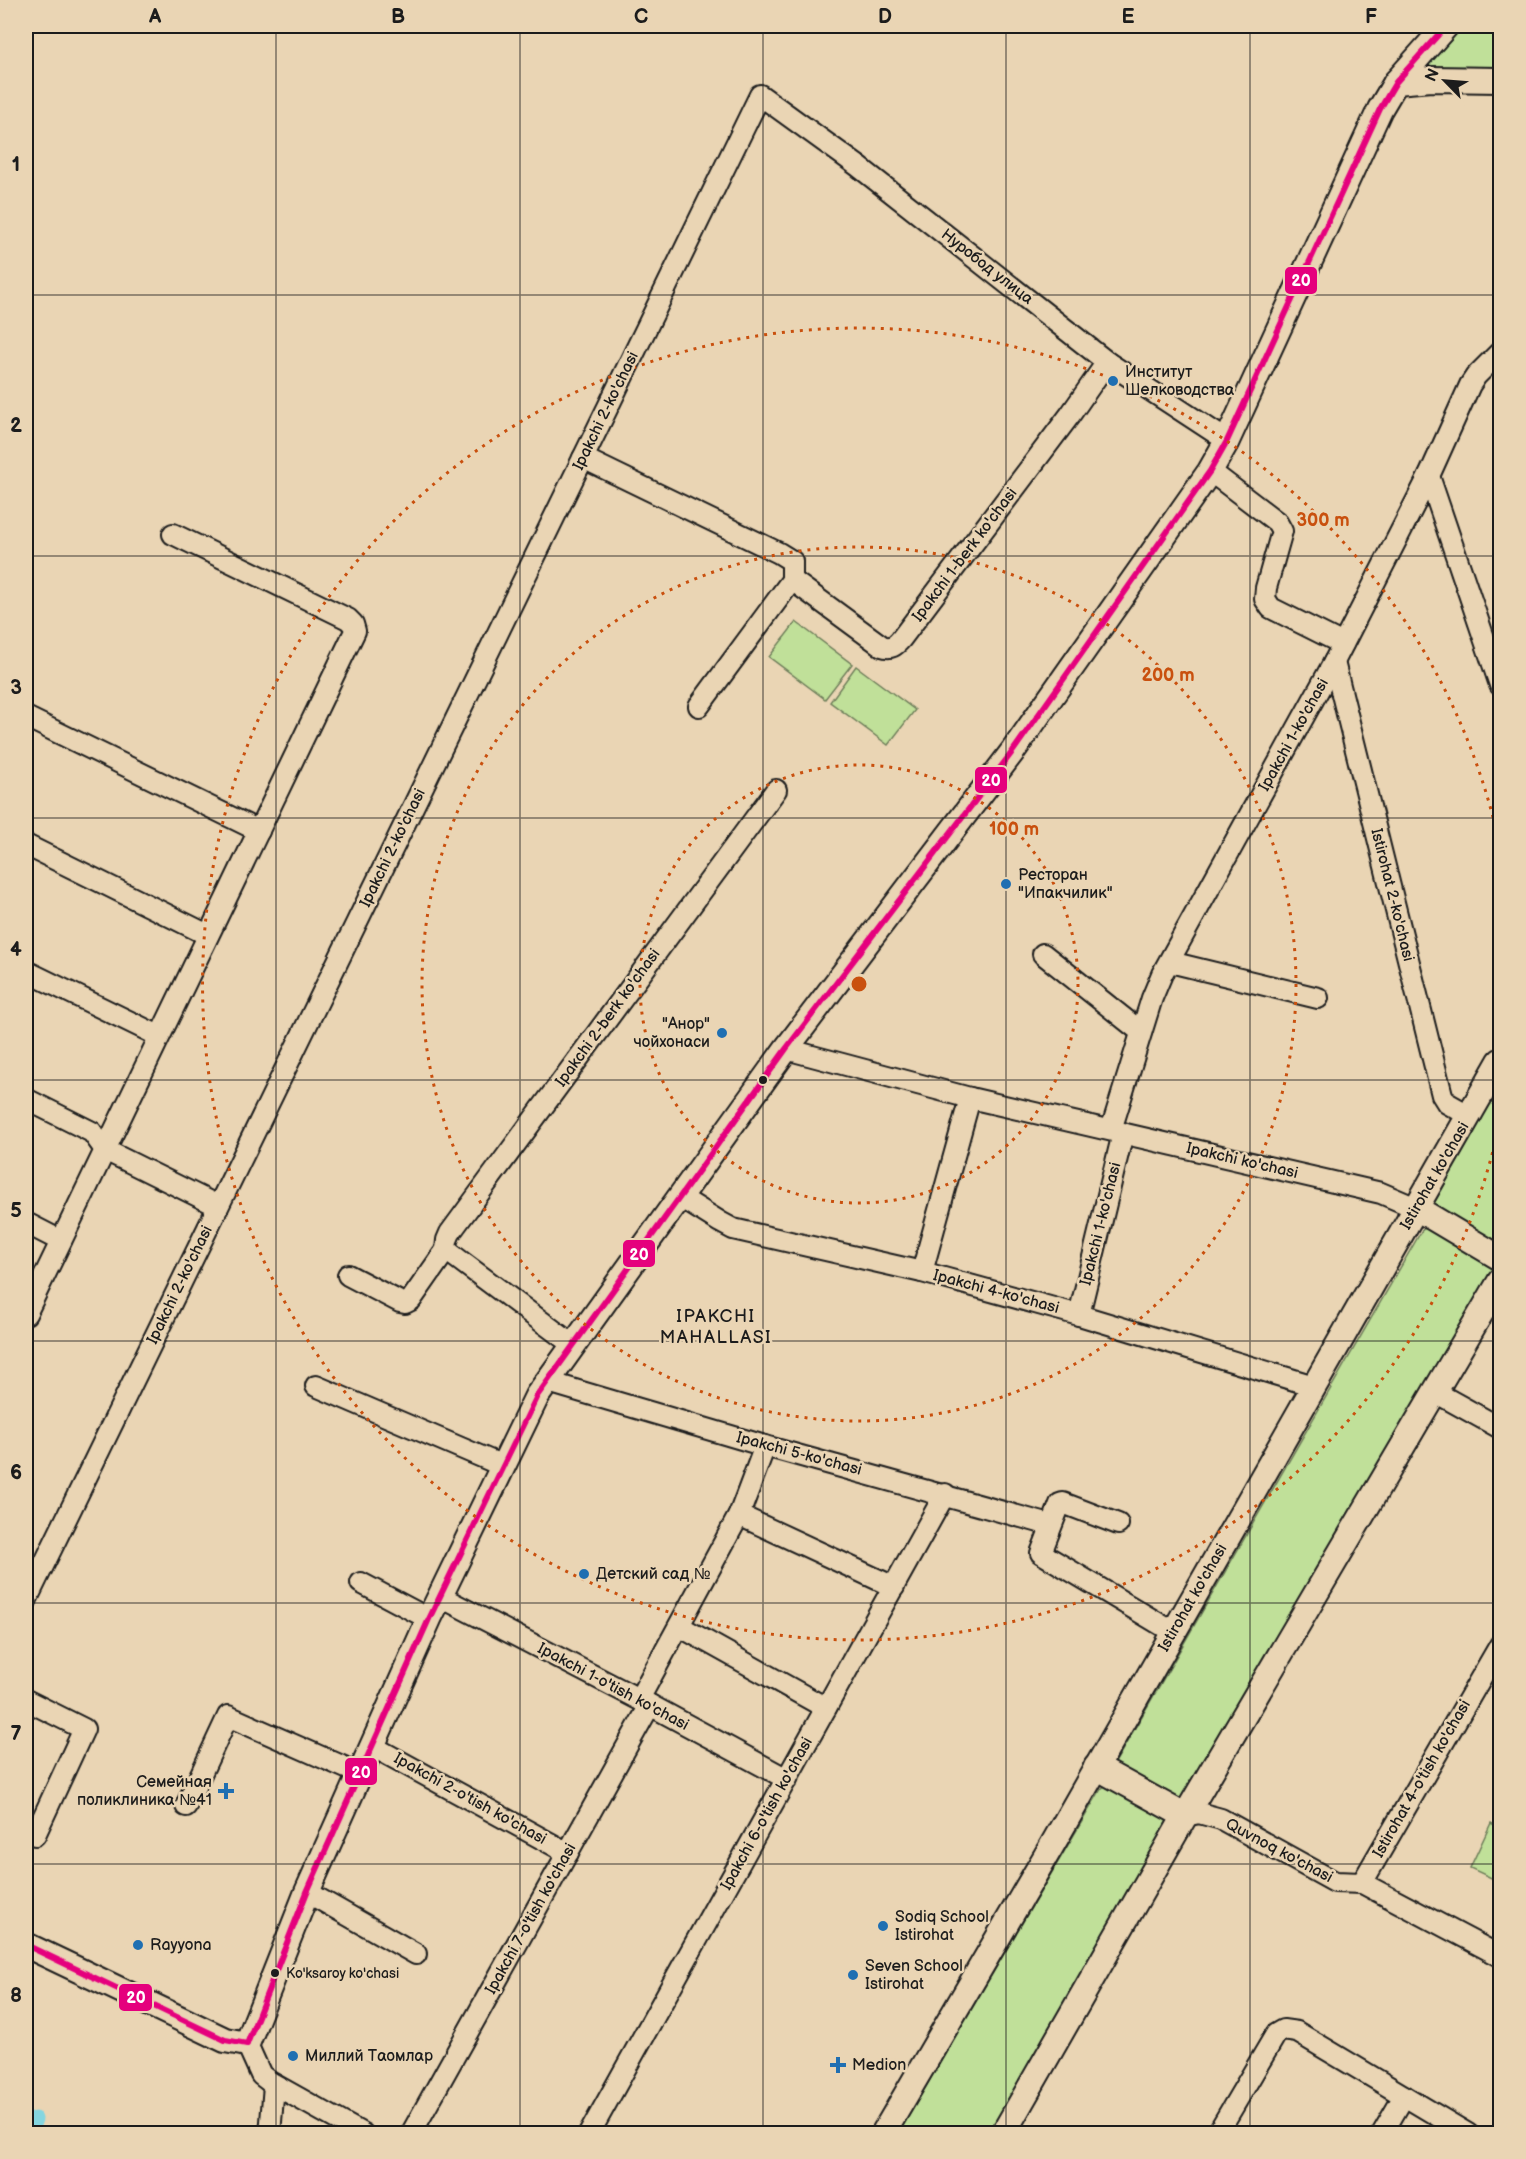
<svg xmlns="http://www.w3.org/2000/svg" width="1526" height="2159" font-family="'Balsamiq Sans',sans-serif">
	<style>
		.green { fill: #c0e099; stroke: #6e7e5a; stroke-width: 1.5 }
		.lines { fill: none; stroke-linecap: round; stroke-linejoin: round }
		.canal { stroke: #85d6e0; stroke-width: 15 }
		.minor-casing { stroke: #1c1c1c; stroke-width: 24 }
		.major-casing { stroke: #1c1c1c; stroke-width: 28 }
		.minor { stroke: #ead5b4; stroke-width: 20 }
		.major { stroke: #ead5b4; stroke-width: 24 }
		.bus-1-casing { stroke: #ead5b4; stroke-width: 10 }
		.bus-1 { stroke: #e5007d; stroke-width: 6 }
		.grid { fill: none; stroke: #1c1c1c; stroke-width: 1.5; stroke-opacity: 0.55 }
		.ring { fill: none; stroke: #c9500e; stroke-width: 3; stroke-dasharray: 3 6 }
		.poi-dot { fill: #1f6fb2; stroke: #ead5b4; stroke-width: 2 }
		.bus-dot { fill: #1c1c1c; stroke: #ead5b4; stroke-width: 2 }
		.labels { text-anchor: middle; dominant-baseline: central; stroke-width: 5; stroke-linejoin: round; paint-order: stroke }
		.bus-label { font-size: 14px; fill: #1c1c1c; stroke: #ead5b4; text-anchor: start }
		.street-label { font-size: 16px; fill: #1c1c1c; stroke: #ead5b4 }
		.poi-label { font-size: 16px; fill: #1c1c1c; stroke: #ead5b4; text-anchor: start }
		.neighbourhood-label { font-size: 18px; letter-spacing: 1.5px; fill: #1c1c1c; stroke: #ead5b4 }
		.centre { fill: #c9500e; stroke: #ead5b4; stroke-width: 3 }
		.ring-label { font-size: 18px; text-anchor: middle; font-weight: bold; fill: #c9500e; stroke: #ead5b4; stroke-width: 5; stroke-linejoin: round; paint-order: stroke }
		.line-badge { stroke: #ead5b4; stroke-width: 2 }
		.badge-label { font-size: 16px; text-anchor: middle; font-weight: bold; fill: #fff }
		.neatline { fill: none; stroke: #1c1c1c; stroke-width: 2 }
		.grid-label { font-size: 20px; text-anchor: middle; font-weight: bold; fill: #1c1c1c }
	</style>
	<rect width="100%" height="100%" fill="#ead5b4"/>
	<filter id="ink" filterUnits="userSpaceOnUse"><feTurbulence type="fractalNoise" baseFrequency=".0167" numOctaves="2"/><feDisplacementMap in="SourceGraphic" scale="12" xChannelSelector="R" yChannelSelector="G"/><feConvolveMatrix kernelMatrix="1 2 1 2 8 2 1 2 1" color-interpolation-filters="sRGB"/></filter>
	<g filter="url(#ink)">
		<g class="green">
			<polygon points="1464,26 1494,26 1500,38 1500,69 1427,66"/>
			<polygon points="796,622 852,664 825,699 769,657"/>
			<polygon points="856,666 915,710 888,745 830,702"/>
			<polygon points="1500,1086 1500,1252 1432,1207"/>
			<polygon points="1427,1227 1496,1269 1180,1801 1115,1766 1115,1763 1422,1230"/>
			<polygon points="1105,1786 1169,1820 1169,1823 993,2133 898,2134 1101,1789"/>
			<polygon points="1491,1823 1500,1828 1500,1882 1470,1868"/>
		</g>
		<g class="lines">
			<polyline class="canal" points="30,2134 35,2119"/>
			<defs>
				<g id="minor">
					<path d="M 583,458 L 779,553 L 792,561 L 792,580 L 882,646 C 891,649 895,646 901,639 L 1070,415 L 1107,362"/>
					<polyline points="1210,471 1277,522 1282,531 1266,588 1265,599 1271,608 1343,644"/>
					<polyline points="1429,476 1500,685"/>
					<polyline points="1334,662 1442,1095 1447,1103 1470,1116"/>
					<polyline points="699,706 792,580"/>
					<polyline points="26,717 259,831"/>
					<polyline points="26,845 208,935"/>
					<polyline points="1043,954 1141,1032"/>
					<polyline points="1170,962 1318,998"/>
					<polyline points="26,971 159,1036"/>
					<polyline points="786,1049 970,1098 1381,1193 1416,1208"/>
					<polyline points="26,1099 92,1132 105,1150 218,1206"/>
					<polyline points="1111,1130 1152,998 1162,974 1334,662 1429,476 1470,385 1476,376 1500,352"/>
					<polyline points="680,1197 720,1222 733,1229 922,1272 1079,1315 1314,1386"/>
					<polyline points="26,1223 61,1241"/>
					<polyline points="446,1250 573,1345"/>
					<polyline points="922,1272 970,1098"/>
					<polyline points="348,1275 400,1302 405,1303 411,1300 446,1250 447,1240 450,1233 776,790"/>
					<polyline points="26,1314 355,631 353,624 348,619 173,534"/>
					<polyline points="1079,1315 1123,1133"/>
					<polyline points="548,1382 765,1446 1050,1525"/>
					<polyline points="316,1386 503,1466"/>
					<polyline points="1435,1392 1500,1428"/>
					<polyline points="739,1515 894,1587"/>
					<polyline points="1118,1524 1063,1503 1060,1504 1041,1553 1173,1632"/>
					<polyline points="361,1583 429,1619"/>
					<polyline points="439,1596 650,1705 787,1779"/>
					<polyline points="26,1601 760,95 858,166 1107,362 1217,434"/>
					<polyline points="679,1626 826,1708"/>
					<polyline points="639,1699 739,1515 765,1446"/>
					<polyline points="26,1700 84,1729 35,1835"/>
					<polyline points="372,1746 568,1853"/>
					<polyline points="186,1806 228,1716 360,1774"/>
					<polyline points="1185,1816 1199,1813 1221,1819 1335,1882 1362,1883 1500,1956"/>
					<polyline points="1362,1883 1500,1645"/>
					<polyline points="307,1892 416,1954"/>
					<polyline points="247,2044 261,2075 270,2082 363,2134"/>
					<polyline points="270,2134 274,2085"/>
					<polyline points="411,2134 650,1705"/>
					<polyline points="589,2134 945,1494"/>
					<polyline points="1217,2134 1276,2034 1283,2030 1297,2032 1468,2134"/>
					<polyline points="1382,2134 1404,2096"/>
				</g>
				<g id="major">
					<polyline points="1396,82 1431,79 1500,80"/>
					<polyline points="1416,1208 1500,1258"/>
					<polyline points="1096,1767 1185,1816"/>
					<polyline points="26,1945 225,2040 247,2044"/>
					<polyline points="247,2044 307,1892 429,1619 537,1396 786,1049 1013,751 1210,471 1227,441 1380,109 1396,82 1446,26"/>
					<polyline points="883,2134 1051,1847 1500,1061"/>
					<polyline points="1003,2134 1185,1816 1500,1281"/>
				</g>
			</defs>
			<use href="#minor" class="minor-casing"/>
			<use href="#major" class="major-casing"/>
			<use href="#minor" class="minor"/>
			<use href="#major" class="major"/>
			<defs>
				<g id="bus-1">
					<polyline points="26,1945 225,2040 247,2044"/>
					<polyline points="247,2044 307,1892 429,1619 537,1396 786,1049 1013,751 1210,471 1227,441 1380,109 1396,82 1446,26"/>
				</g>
			</defs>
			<use href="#bus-1" class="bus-1-casing"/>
			<use href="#bus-1" class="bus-1"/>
		</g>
	</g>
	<path class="grid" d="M 276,26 L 276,2134M 520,26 L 520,2134M 763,26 L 763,2134M 1006,26 L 1006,2134M 1250,26 L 1250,2134M 26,295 L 1500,295M 26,556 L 1500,556M 26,818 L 1500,818M 26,1080 L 1500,1080M 26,1341 L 1500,1341M 26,1603 L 1500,1603M 26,1864 L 1500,1864"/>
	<g class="ring">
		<circle cx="859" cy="984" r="219"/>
		<circle cx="859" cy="984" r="437"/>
		<path d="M1499 1126A656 656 0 1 1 1499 842"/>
	</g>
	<g class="poi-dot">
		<circle cx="1113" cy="381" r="6"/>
		<circle cx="1006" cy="884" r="6"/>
		<circle cx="722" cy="1033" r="6"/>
		<circle cx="584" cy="1574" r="6"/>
		<path d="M223 1782h6v6h6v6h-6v6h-6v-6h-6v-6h6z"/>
		<circle cx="883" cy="1926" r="6"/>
		<circle cx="138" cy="1945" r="6"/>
		<circle cx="853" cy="1975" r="6"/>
		<circle cx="293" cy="2056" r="6"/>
		<path d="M835 2056h6v6h6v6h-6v6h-6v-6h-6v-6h6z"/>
	</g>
	<g class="bus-dot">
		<circle cx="763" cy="1080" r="5"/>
		<circle cx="275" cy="1973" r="5"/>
	</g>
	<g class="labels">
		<g class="bus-label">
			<text x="286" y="1973">Ko'ksaroy ko'chasi</text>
		</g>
		<g class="street-label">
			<text transform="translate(987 267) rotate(38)">Нуробод улица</text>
			<text transform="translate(606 411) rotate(-64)">Ipakchi 2-ko'chasi</text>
			<text transform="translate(965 555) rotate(-53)">Ipakchi 1-berk ko'chasi</text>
			<text transform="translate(1294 735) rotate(-61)">Ipakchi 1-ko'chasi</text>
			<text transform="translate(393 848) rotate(-64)">Ipakchi 2-ko'chasi</text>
			<text transform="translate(1392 895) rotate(76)">Istirohat 2-ko'chasi</text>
			<text transform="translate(608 1018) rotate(-54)">Ipakchi 2-berk ko'chasi</text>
			<text transform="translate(1242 1161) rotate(13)">Ipakchi ko'chasi</text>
			<text transform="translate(1435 1176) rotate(-60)">Istirohat ko'chasi</text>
			<text transform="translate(1101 1224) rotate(-76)">Ipakchi 1-ko'chasi</text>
			<text transform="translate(180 1285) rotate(-64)">Ipakchi 2-ko'chasi</text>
			<text transform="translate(996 1292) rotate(15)">Ipakchi 4-ko'chasi</text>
			<text transform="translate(799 1454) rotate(15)">Ipakchi 5-ko'chasi</text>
			<text transform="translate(1193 1598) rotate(-60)">Istirohat ko'chasi</text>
			<text transform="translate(613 1687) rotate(28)">Ipakchi 1-o'tish ko'chasi</text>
			<text transform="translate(1422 1779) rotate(-60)">Istirohat 4-o'tish ko'chasi</text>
			<text transform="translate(470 1799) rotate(29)">Ipakchi 2-o'tish ko'chasi</text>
			<text transform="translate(767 1814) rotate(-61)">Ipakchi 6-o'tish ko'chasi</text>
			<text transform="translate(1279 1851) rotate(28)">Quvnoq ko'chasi</text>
			<text transform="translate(531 1919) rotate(-61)">Ipakchi 7-o'tish ko'chasi</text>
		</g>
		<g class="poi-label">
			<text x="1125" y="372">Институт<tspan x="1125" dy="18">Шелководства</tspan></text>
			<text x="1018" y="875">Ресторан<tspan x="1018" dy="18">"Ипакчилик"</tspan></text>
			<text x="710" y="1024" text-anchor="end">"Анор"<tspan x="710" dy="18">чойхонаси</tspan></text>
			<text x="596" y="1574">Детский сад №</text>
			<text x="212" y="1782" text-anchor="end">Семейная<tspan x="212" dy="18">поликлиника №41</tspan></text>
			<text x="895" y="1917">Sodiq School<tspan x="895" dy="18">Istirohat</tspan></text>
			<text x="150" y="1945">Rayyona</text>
			<text x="865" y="1966">Seven School<tspan x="865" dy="18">Istirohat</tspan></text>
			<text x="305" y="2056">Миллий Таомлар</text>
			<text x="852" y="2065">Medion</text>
		</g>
		<g class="neighbourhood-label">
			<text x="716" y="1316">IPAKCHI<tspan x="716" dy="21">MAHALLASI</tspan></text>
		</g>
	</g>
	<circle cx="859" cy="984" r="9" class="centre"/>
	<g class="ring-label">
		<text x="1323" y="526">300 m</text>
		<text x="1168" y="681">200 m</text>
		<text x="1014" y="835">100 m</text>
	</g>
	<g class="line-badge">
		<rect x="1284" y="266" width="34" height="29" rx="6" fill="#e5007d"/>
		<rect x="974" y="766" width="34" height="28" rx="6" fill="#e5007d"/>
		<rect x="622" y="1239" width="34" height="29" rx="6" fill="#e5007d"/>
		<rect x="344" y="1757" width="34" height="29" rx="6" fill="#e5007d"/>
		<rect x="118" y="1983" width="35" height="29" rx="6" fill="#e5007d"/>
	</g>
	<g class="badge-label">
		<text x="1301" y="286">20</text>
		<text x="991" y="786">20</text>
		<text x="639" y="1260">20</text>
		<text x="361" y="1778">20</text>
		<text x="136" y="2003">20</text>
	</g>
	<rect width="1526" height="2159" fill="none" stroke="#ead5b4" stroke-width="66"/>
	<g transform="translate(1445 81) rotate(295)" stroke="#ead5b4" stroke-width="4.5" paint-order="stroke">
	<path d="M0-4.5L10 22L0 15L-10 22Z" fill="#1c1c1c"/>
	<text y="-9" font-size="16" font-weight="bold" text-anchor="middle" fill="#1c1c1c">N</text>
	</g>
	<rect x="33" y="33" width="1460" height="2093" class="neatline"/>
	<g class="grid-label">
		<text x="155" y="23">A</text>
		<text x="398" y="23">B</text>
		<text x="641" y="23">C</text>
		<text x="885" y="23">D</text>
		<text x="1128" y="23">E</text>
		<text x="1371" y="23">F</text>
		<text x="16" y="171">1</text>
		<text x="16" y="432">2</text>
		<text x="16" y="694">3</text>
		<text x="16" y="956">4</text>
		<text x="16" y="1217">5</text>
		<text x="16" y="1479">6</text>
		<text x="16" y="1740">7</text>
		<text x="16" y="2002">8</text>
	</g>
</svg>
